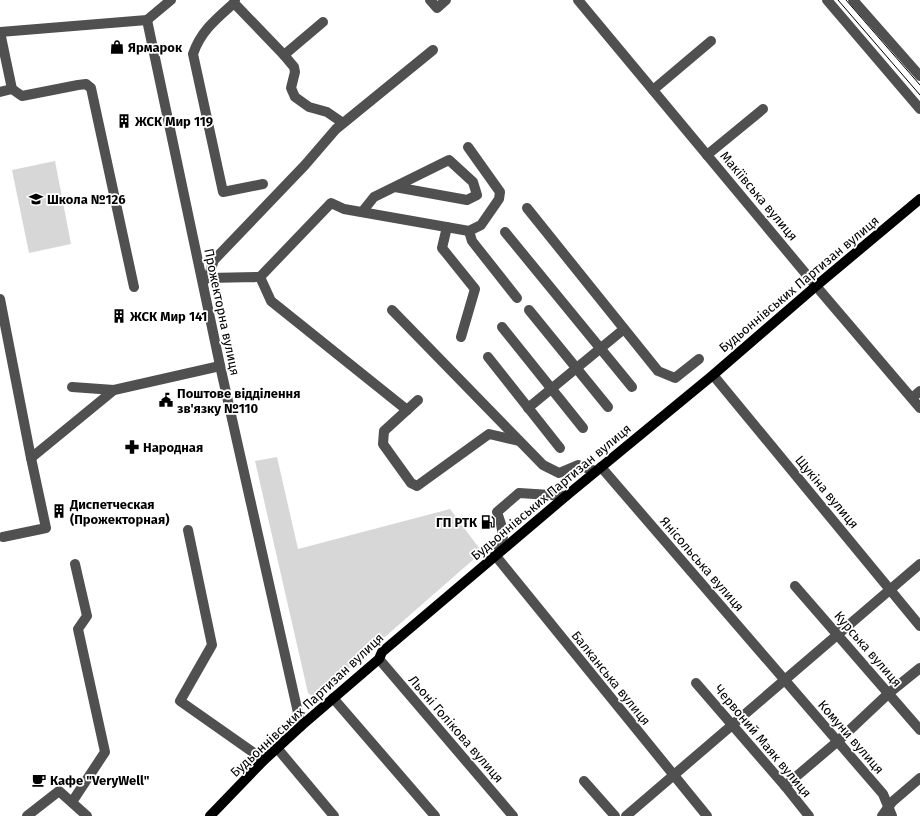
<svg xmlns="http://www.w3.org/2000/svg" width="920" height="816" font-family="'Fira Sans',sans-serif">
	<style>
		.green { fill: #d7d7d7 }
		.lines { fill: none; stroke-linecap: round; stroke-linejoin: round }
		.minor { stroke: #505050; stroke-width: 10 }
		.major { stroke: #000; stroke-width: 10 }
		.tram { stroke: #000; stroke-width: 1 }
		.labels { text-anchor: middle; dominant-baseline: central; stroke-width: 3.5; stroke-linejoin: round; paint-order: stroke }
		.poi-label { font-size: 13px; font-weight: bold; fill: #000; stroke: #fff; text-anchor: start }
		.street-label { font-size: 13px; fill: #000; stroke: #fff }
	</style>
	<rect width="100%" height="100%" fill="#fff"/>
	<g class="green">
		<polygon points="55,161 71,244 29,253 12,170"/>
		<polygon points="277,457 298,549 450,509 482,552 315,698 308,693 255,461"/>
	</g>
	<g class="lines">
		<g class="minor">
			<polyline points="235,0 234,3 284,55 323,22"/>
			<polyline points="430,0 437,8 446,0"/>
			<polyline points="578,0 816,286 920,408"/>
			<polyline points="827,0 920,109"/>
			<polyline points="853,0 920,76"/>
			<path d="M 234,3 C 216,19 201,31 193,54 L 223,192 L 263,184"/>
			<polyline points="147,20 221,370 301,726"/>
			<polyline points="0,32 147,20 171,0"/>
			<polyline points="0,32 12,89"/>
			<polyline points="284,55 294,67 295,72 291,88 295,97 309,107 327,112 343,123"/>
			<polyline points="653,90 711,41"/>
			<polyline points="0,92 12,89 22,96 78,85 86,84 91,88 134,287"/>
			<polyline points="707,155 763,109"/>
			<polyline points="527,208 658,371 675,378 699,359"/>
			<polyline points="362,212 374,197 449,160 473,182 477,195 467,200 395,187"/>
			<polyline points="447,227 442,248 475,289 461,337"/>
			<polyline points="469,231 472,241 517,298"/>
			<polyline points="505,232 632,387"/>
			<polyline points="260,277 331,203 344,209 469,231 481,225 499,199 500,192 468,147"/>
			<polyline points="208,278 214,260 305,165 336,129 433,50"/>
			<polyline points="204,280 208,278 260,277 271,301 407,410"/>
			<polyline points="0,299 31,458 114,390 220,366"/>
			<polyline points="392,310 543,465 559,473 578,465 595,471"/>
			<polyline points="529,310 608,407"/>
			<polyline points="502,327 583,428"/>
			<polyline points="488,357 560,448"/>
			<polyline points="713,375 920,626"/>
			<polyline points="72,387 114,390"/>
			<polyline points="912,398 920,391"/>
			<polyline points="418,400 384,431 383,444 411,483 417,486 489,434 519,441"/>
			<polyline points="528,408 624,329"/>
			<polyline points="601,467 883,794 892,816"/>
			<polyline points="566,496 519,493 497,512 501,524 503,537 495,555 707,816"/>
			<polyline points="188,530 212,645 180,701 264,760"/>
			<polyline points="3,537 46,528 31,458"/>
			<polyline points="795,586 920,730"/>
			<polyline points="379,659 513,816"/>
			<polyline points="696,683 785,786 809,816"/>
			<polyline points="333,698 435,816"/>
			<polyline points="277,748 334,816"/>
			<polyline points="584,781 615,816"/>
			<polyline points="785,786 838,741 889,693 920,668"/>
			<polyline points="72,802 105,752 78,629 87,616 75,564"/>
			<polyline points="27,816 59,791 87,816"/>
			<polyline points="626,816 920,564"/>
			<polyline points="882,816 892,802 920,778"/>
		</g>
		<polyline class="major" points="210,816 264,760 301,726 379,659 382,652 566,496 713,375 816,286 920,199"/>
		<g class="tram">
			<polyline points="838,0 920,95"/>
			<polyline points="846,0 920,85"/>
		</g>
	</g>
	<defs>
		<symbol id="shop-bare" viewBox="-9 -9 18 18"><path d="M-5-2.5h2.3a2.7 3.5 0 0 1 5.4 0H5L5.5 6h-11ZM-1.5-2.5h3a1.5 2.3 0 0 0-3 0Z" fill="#000" stroke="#fff" stroke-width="2.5" paint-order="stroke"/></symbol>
		<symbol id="building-bare" viewBox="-9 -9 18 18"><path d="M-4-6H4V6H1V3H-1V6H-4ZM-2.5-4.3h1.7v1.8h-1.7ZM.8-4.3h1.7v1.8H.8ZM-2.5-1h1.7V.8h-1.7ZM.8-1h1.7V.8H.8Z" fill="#000" stroke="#fff" stroke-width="2.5" paint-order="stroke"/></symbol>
		<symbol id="school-bare" viewBox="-9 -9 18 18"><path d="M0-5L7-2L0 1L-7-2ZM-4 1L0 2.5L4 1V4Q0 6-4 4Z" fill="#000" stroke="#fff" stroke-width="2.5" paint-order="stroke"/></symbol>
		<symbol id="civic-bare" viewBox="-9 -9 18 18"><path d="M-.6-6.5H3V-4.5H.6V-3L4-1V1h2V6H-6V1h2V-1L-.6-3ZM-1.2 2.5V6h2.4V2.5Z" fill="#000" stroke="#fff" stroke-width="2.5" paint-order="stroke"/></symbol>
		<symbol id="pharmacy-bare" viewBox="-9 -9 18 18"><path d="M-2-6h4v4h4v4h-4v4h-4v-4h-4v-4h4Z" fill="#000" stroke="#fff" stroke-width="2.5" paint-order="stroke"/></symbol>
		<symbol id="fuel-bare" viewBox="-9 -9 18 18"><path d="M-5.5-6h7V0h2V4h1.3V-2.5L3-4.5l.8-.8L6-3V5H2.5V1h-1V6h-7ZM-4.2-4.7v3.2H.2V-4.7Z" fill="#000" stroke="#fff" stroke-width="2.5" paint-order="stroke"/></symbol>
		<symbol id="cafe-bare" viewBox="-9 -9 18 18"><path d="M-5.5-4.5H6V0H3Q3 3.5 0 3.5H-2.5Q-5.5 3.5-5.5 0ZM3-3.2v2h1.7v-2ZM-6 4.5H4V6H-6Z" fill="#000" stroke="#fff" stroke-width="2.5" paint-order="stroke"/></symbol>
	</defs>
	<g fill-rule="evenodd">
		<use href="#shop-bare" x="107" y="37" width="20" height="20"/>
		<use href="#building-bare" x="114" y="111" width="20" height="20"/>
		<use href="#school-bare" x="26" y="189" width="20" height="20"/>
		<use href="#building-bare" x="109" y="306" width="20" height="20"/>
		<use href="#civic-bare" x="156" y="390" width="20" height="20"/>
		<use href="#pharmacy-bare" x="122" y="437" width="20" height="20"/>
		<use href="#building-bare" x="49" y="501" width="20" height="20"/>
		<use href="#fuel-bare" x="478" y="512" width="20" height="20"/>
		<use href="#cafe-bare" x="29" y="770" width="20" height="20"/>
	</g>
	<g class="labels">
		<g class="poi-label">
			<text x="128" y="47">Ярмарок</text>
			<text x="135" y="121">ЖСК Мир 119</text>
			<text x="47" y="199">Школа №126</text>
			<text x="130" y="316">ЖСК Мир 141</text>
			<text x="177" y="393">Поштове відділення<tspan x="177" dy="15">зв'язку №110</tspan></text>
			<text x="143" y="447">Народная</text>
			<text x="70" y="504">Диспетческая<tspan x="70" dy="15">(Прожекторная)</tspan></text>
			<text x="477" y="522" text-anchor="end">ГП РТК</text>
			<text x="50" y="780">Кафе "VeryWell"</text>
		</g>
		<g class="street-label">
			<text transform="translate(759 196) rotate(50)">Макіївська вулиця</text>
			<text transform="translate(799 284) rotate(-40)">Будьоннівських Партизан вулиця</text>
			<text transform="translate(222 312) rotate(78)">Прожекторна вулиця</text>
			<text transform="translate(551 492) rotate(-40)">Будьоннівських Партизан вулиця</text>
			<text transform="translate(827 492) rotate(50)">Щукіна вулиця</text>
			<text transform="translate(702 564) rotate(49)">Янісольська вулиця</text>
			<text transform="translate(868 649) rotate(49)">Курська вулиця</text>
			<text transform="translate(611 678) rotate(51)">Балканська вулиця</text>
			<text transform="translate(307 705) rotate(-43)">Будьоннівських Партизан вулиця</text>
			<text transform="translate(456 729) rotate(49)">Льоні Голікова вулиця</text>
			<text transform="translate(851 737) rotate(49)">Комуни вулиця</text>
			<text transform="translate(763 741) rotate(50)">Червоний Маяк вулиця</text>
		</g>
	</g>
</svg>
